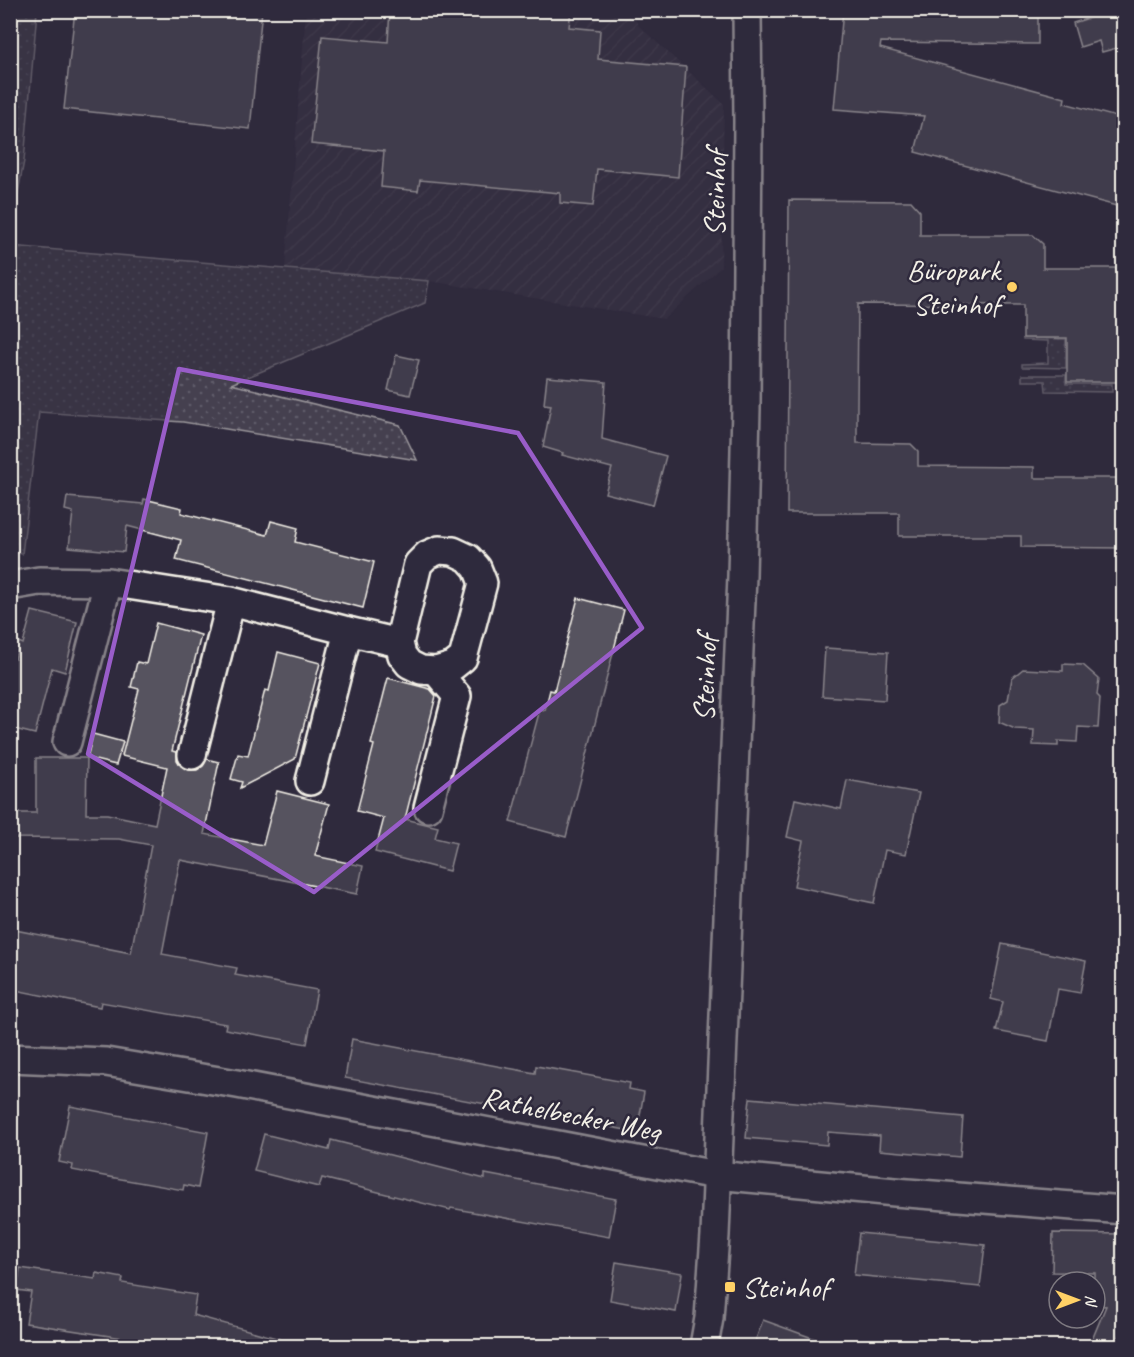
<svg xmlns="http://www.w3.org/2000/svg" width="1134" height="1357" font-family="Caveat,sans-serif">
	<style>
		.industrial { fill: url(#industrial-furrows) }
		.grass { fill: url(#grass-dots); stroke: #9c989c; stroke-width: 1.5 }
		.building { fill: #56525f; stroke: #f4f1e8; stroke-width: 1.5 }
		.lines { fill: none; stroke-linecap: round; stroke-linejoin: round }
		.street-casing { stroke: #f4f1e8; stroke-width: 32 }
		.street { stroke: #2f2a3d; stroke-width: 27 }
		.marked { fill: none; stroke: #995dc9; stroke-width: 4.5; stroke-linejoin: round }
		.poi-dot { fill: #ffd166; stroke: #2f2a3d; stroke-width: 2 }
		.labels { text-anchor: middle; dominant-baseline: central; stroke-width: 5; stroke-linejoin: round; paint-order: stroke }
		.street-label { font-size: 30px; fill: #f4f1e8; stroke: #2f2a3d }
		.poi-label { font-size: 30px; fill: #f4f1e8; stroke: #2f2a3d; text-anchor: end }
	</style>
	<defs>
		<pattern id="industrial-furrows" width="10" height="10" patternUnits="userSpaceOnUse" patternTransform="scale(1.5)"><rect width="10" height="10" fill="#3b3647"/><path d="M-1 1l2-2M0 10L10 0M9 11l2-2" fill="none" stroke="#4e4a59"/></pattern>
		<pattern id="grass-dots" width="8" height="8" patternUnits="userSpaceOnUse" patternTransform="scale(1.5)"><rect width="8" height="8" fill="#454050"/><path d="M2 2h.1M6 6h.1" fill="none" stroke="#605c69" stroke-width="1.8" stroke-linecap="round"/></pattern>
	</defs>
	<rect width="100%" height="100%" fill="#2f2a3d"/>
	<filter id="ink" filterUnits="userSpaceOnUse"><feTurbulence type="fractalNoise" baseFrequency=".0167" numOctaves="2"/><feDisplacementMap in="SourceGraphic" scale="12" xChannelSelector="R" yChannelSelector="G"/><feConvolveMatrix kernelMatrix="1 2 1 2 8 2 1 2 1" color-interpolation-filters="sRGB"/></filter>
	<g filter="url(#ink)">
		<polygon class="industrial" points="306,11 631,11 638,25 724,104 721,267 664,319 429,281 285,268"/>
		<g class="grass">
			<polygon points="11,10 37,11 24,161 11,229"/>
			<polygon points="10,246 429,281 425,303 231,384 400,425 417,460 183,422 39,412 22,554 11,551"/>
			<polygon points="1023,338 1066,339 1066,368 1022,367 1022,364 1048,363 1048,341 1023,340"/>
			<polygon points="1022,375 1066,375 1066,384 1112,384 1112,392 1046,391 1045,381 1022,381"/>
		</g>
		<g class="building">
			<polygon points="75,10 262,10 250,129 64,109"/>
			<polygon points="390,10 571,10 569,27 600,30 598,59 686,67 678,177 597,169 593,206 560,203 560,193 420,180 418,191 381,187 384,151 311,144 322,36 388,42"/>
			<polygon points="843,10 1038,10 1038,44 881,42 880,48 1065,98 1064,103 1124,119 1124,208 915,152 924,116 834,109"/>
			<polygon points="1114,10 1124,10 1124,46 1102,52 1099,41 1080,47 1073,23"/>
			<polygon points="789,200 911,201 920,211 920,235 1033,235 1043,244 1043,268 1124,268 1124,382 1067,382 1067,338 1023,338 1023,305 858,304 857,408 857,443 911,444 918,451 918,466 1034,467 1034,478 1124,478 1124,548 1021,547 1021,536 899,536 899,513 787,513"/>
			<polygon points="396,355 419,360 410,395 388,390"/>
			<polygon points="547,377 606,382 602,439 666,456 653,505 605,493 612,468 562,455 563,453 543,447 551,405 544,404"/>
			<polygon points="67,497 143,504 144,499 182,508 181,513 267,535 271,521 298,528 295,542 374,562 363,608 176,560 181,540 127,526 124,552 69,547 73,512 65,510"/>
			<polygon points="578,598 624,610 566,837 510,822 540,709 545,710 550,690 554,691"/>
			<polygon points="32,611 77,622 65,672 52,668 35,734 10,728 10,657 15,659 19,642 23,644"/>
			<polygon points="156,623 201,635 172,751 177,752 177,760 181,766 189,770 197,770 203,766 207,759 219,762 204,834 263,845 277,791 329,804 315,856 363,866 357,894 180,860 162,954 237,968 235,975 317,990 307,1044 225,1029 226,1024 101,1002 100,1007 10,989 10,929 131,953 151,845 119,839 10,838 10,813 36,813 36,758 87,758 86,814 107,814 155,824 167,767 122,756 139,689 131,687 134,675 137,662 146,664"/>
			<polygon points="825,648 888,652 885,700 822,696"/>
			<polygon points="278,652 320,663 295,759 240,788 242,782 231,779 238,754 248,756 265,690 269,691"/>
			<polygon points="1063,664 1083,665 1099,679 1097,695 1100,698 1098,728 1078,727 1077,742 1058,741 1058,746 1033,745 1034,730 1015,729 999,722 1000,705 1008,700 1012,678 1023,669 1063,671"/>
			<polygon points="388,678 430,689 436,696 405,819 438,827 435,838 456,843 449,871 375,852 384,818 357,811 374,745 371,744"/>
			<polygon points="93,734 123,742 116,765 87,758"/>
			<polygon points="847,780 919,793 906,854 885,850 874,903 794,886 803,841 787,837 795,799 841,809"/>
			<polygon points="1002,944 1086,961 1080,993 1058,989 1048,1041 996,1031 1003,1002 991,999"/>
			<polygon points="352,1039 535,1073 536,1066 630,1083 629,1089 644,1092 637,1132 345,1078"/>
			<polygon points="750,1098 963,1117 960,1157 879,1150 880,1136 828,1132 827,1145 746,1138"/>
			<polygon points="70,1106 208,1132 198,1188 184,1185 183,1190 104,1176 72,1170 73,1165 59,1162"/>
			<polygon points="264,1134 329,1150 331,1140 485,1179 485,1174 616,1199 609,1237 451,1208 450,1210 322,1178 319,1187 254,1171"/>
			<polygon points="859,1233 985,1245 980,1287 854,1275"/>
			<polygon points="1053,1233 1124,1234 1124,1335 1120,1335 1118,1347 1089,1347 1106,1306 1095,1305 1095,1273 1052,1272"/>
			<polygon points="616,1262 682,1273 676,1312 610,1300"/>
			<polygon points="20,1268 95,1279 96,1273 123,1278 122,1283 196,1295 193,1315 280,1339 279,1347 181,1347 26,1323 31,1292 17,1290"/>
			<polygon points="763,1320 829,1344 828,1347 753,1347"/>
		</g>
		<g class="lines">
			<defs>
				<g id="street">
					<polygon points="439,550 453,551 468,558 477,568 483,583 463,658 453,666 436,671 421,670 409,664 402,655 399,643 418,564 427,555"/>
					<polyline points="10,586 39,581 108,582 231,601 348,631 399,643"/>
					<polyline points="67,742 108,582"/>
					<polyline points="192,755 231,601"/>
					<polyline points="310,781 348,631"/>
					<polyline points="428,808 457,696 436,671"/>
					<polyline points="10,1058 106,1062 237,1084 716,1175 895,1192 1124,1210"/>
					<polyline points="704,1346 709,1318 715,1235 742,576 746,408 748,122 747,10"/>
				</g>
			</defs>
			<use href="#street" class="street-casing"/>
			<use href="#street" class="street"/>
		</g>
	</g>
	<path d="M0 0H1134V1357H0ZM 179,369 L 518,433 L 642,628 L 314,892 L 88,754 Z" fill="#2f2a3d" fill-opacity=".55" fill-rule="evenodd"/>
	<path class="marked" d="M 179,369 L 518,433 L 642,628 L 314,892 L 88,754 Z"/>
	<g class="poi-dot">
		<circle cx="1012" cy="287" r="6"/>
		<rect x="724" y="1281" width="12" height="12" rx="3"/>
	</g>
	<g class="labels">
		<g class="street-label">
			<text transform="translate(715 193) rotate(-89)">Steinhof</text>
			<text transform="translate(705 678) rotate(-88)">Steinhof</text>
			<text transform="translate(571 1114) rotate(11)">Rathelbecker Weg</text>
		</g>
		<g class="poi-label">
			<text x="1000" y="270">Büropark<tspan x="1000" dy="34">Steinhof</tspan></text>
			<text x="742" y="1287" text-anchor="start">Steinhof</text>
		</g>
	</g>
	<rect width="1134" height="1357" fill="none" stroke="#2f2a3d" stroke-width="36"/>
	<rect x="18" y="18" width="1098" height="1321" fill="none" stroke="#f4f1e8" stroke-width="2" filter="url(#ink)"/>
	<g transform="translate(1077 1300) rotate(90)"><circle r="28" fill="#2f2a3d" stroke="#7e7a81" stroke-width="1.5"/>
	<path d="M0-4.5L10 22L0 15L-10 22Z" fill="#ffd166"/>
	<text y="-9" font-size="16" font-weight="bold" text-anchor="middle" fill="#f4f1e8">N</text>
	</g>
</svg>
